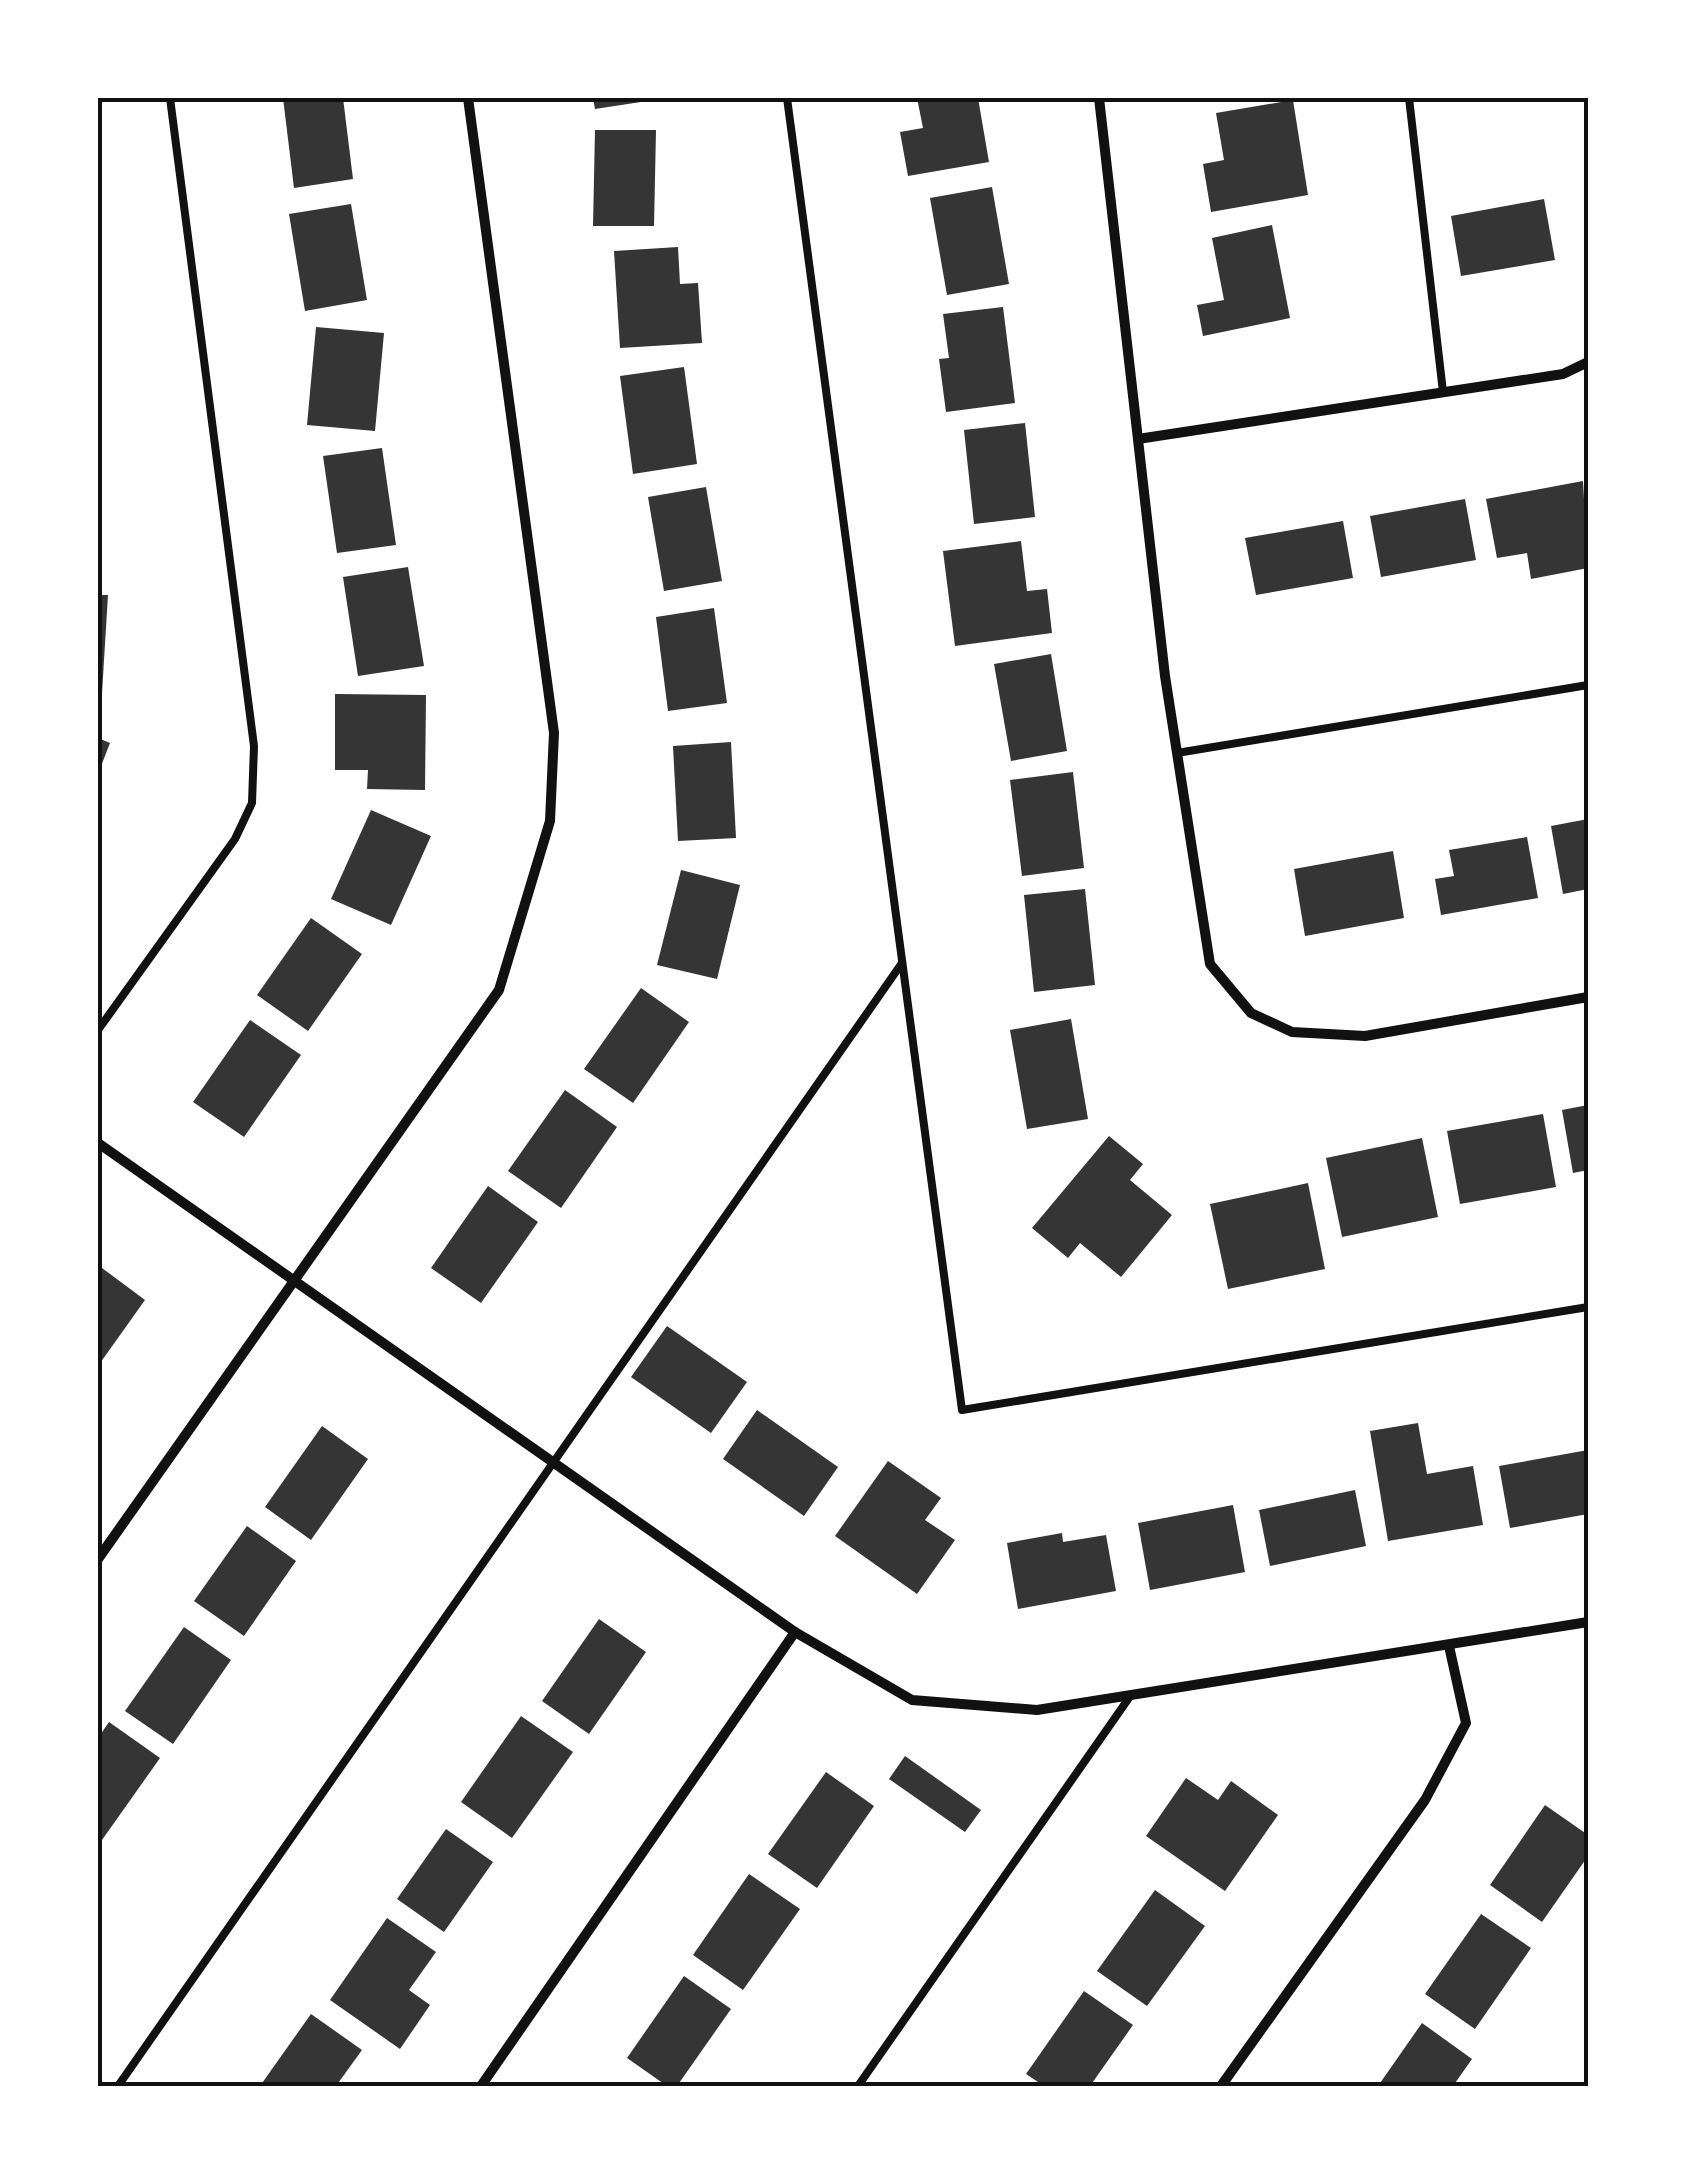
<svg xmlns="http://www.w3.org/2000/svg" width="1686" height="2184" font-family="Lato,sans-serif">
	<style>
		.building { fill: #353535 }
		.lines { fill: none; stroke-linecap: round; stroke-linejoin: round }
		.service { stroke: #111; stroke-width: 8 }
		.minor { stroke: #111; stroke-width: 10 }
		.neatline { fill: none; stroke: #111; stroke-width: 4 }
	</style>
	<rect width="100%" height="100%" fill="#fff"/>
	<g class="building">
		<polygon points="283,98 343,98 353,179 294,188"/>
		<polygon points="593,98 654,98 654,100 595,109"/>
		<polygon points="917,98 978,98 989,162 908,176 900,132 923,128"/>
		<polygon points="1293,100 1308,195 1211,212 1203,164 1224,160 1216,113"/>
		<polygon points="595,130 656,130 654,226 593,226"/>
		<polygon points="992,187 1009,284 947,295 930,198"/>
		<polygon points="1544,199 1555,260 1461,276 1451,216"/>
		<polygon points="351,204 367,300 305,311 289,214"/>
		<polygon points="1272,225 1290,318 1203,336 1197,305 1224,300 1212,238"/>
		<polygon points="678,247 680,284 698,283 702,343 620,348 614,251"/>
		<polygon points="1003,307 1015,403 946,412 939,359 949,358 943,314"/>
		<polygon points="316,327 384,333 375,431 307,425"/>
		<polygon points="684,367 697,464 633,474 620,376"/>
		<polygon points="1025,423 1035,517 974,524 964,430"/>
		<polygon points="382,448 396,545 337,553 323,456"/>
		<polygon points="1583,481 1588,568 1531,579 1527,553 1497,558 1486,499"/>
		<polygon points="706,487 722,581 664,591 648,497"/>
		<polygon points="1465,499 1476,560 1381,577 1370,516"/>
		<polygon points="1343,521 1353,578 1256,595 1245,538"/>
		<polygon points="1021,541 1027,591 1047,589 1052,633 955,646 943,551"/>
		<polygon points="408,567 424,666 358,676 343,577"/>
		<polygon points="98,595 108,595 102,693 98,693"/>
		<polygon points="714,608 727,703 668,711 656,617"/>
		<polygon points="1051,654 1067,751 1011,761 994,664"/>
		<polygon points="335,694 426,695 425,790 367,789 368,770 335,770"/>
		<polygon points="98,738 110,743 98,774"/>
		<polygon points="731,742 736,838 678,841 673,746"/>
		<polygon points="1073,772 1084,868 1022,876 1010,780"/>
		<polygon points="371,810 431,836 391,925 331,899"/>
		<polygon points="1588,819 1588,889 1563,894 1551,826"/>
		<polygon points="1527,837 1538,898 1441,915 1435,879 1454,876 1449,850"/>
		<polygon points="1393,851 1404,918 1305,936 1294,869"/>
		<polygon points="681,870 740,885 717,979 657,965"/>
		<polygon points="1085,889 1095,985 1034,992 1024,895"/>
		<polygon points="311,918 362,954 308,1031 257,995"/>
		<polygon points="641,988 689,1022 633,1103 584,1069"/>
		<polygon points="1071,1019 1088,1119 1027,1129 1010,1030"/>
		<polygon points="250,1020 301,1055 244,1137 193,1102"/>
		<polygon points="565,1090 617,1127 561,1208 508,1171"/>
		<polygon points="1588,1105 1588,1170 1573,1173 1562,1110"/>
		<polygon points="1543,1114 1556,1187 1460,1204 1447,1131"/>
		<polygon points="1109,1136 1143,1164 1130,1180 1172,1215 1121,1277 1080,1243 1068,1258 1032,1228"/>
		<polygon points="1422,1138 1438,1217 1342,1237 1326,1158"/>
		<polygon points="1308,1183 1325,1269 1228,1289 1210,1204"/>
		<polygon points="488,1186 538,1222 481,1303 431,1268"/>
		<polygon points="98,1265 145,1300 98,1366"/>
		<polygon points="667,1326 747,1382 711,1433 631,1377"/>
		<polygon points="757,1410 838,1467 804,1516 723,1459"/>
		<polygon points="1418,1423 1427,1474 1473,1466 1483,1525 1388,1541 1370,1431"/>
		<polygon points="322,1426 368,1459 311,1540 265,1507"/>
		<polygon points="1588,1450 1588,1514 1510,1528 1499,1466"/>
		<polygon points="888,1461 941,1498 925,1520 955,1540 917,1594 835,1536"/>
		<polygon points="1355,1490 1366,1546 1270,1566 1259,1510"/>
		<polygon points="1233,1505 1245,1572 1150,1590 1138,1523"/>
		<polygon points="247,1526 296,1561 244,1636 194,1601"/>
		<polygon points="1062,1533 1063,1542 1106,1535 1116,1591 1018,1609 1007,1543"/>
		<polygon points="599,1619 646,1652 589,1734 542,1701"/>
		<polygon points="184,1627 231,1660 173,1744 125,1711"/>
		<polygon points="521,1716 573,1752 512,1838 461,1802"/>
		<polygon points="109,1722 160,1758 102,1840 98,1837 98,1738"/>
		<polygon points="905,1756 981,1810 965,1832 889,1779"/>
		<polygon points="826,1772 874,1806 817,1888 768,1854"/>
		<polygon points="1186,1778 1218,1800 1231,1781 1278,1815 1225,1891 1146,1836"/>
		<polygon points="1545,1805 1588,1835 1588,1856 1542,1922 1490,1885"/>
		<polygon points="446,1829 493,1862 444,1932 397,1899"/>
		<polygon points="749,1874 800,1909 743,1990 693,1955"/>
		<polygon points="1155,1890 1205,1926 1147,2006 1097,1971"/>
		<polygon points="1481,1914 1531,1948 1475,2029 1425,1994"/>
		<polygon points="387,1918 436,1952 409,1990 430,2005 400,2049 330,2000"/>
		<polygon points="684,1976 731,2009 677,2086 667,2086 627,2058"/>
		<polygon points="1084,1991 1133,2025 1090,2086 1044,2086 1026,2074"/>
		<polygon points="311,2014 362,2050 336,2086 260,2086"/>
		<polygon points="1422,2023 1472,2059 1453,2086 1378,2086"/>
	</g>
	<g class="lines">
		<g class="service">
			<polyline points="787,98 962,1410 1588,1307"/>
			<polyline points="1409,98 1443,392"/>
			<polyline points="1177,753 1588,685"/>
			<polyline points="98,1030 235,839 252,803 254,746 170,98"/>
			<polyline points="118,2086 902,963"/>
			<polyline points="858,2086 1131,1695"/>
		</g>
		<g class="minor">
			<polyline points="1099,98 1165,676 1210,964 1251,1013 1292,1032 1365,1036 1588,997"/>
			<polyline points="1138,439 1563,374 1588,362"/>
			<polyline points="98,1143 795,1632 912,1700 1037,1710 1588,1622"/>
			<polyline points="98,1559 499,990 550,821 554,733 468,98"/>
			<polyline points="481,2086 795,1632"/>
			<polyline points="1221,2086 1425,1800 1466,1723 1449,1646"/>
		</g>
	</g>
	<rect width="1686" height="2184" fill="none" stroke="#ffffff" stroke-width="200"/>
	<rect x="100" y="100" width="1486" height="1984" class="neatline"/>
</svg>
